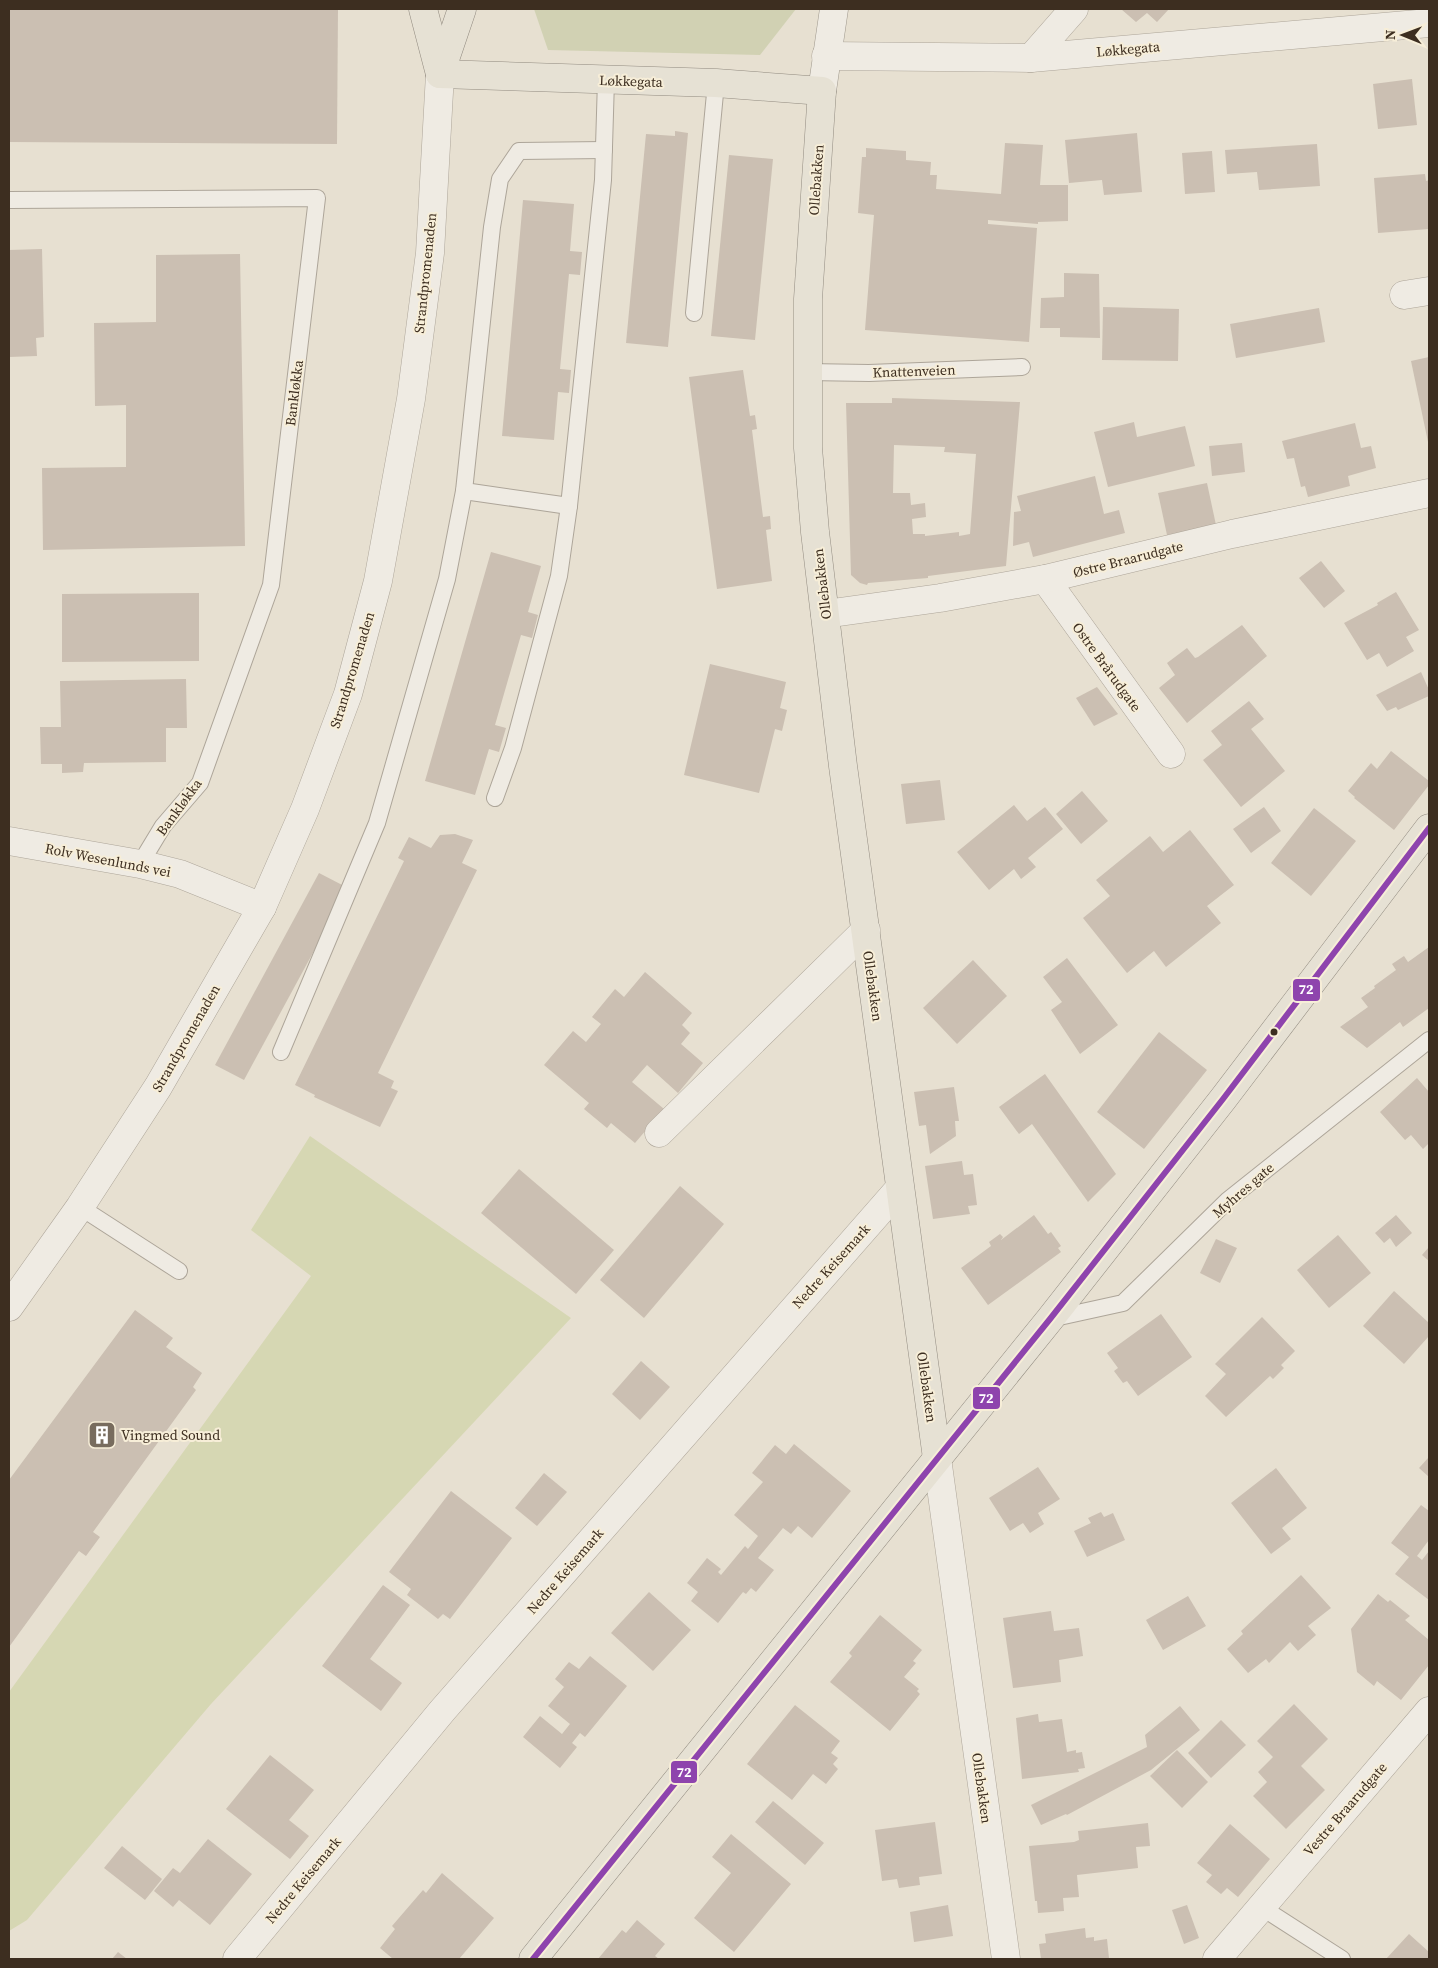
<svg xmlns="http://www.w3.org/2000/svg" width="1438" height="1968" font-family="'Source Serif 4',serif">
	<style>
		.green { fill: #d6d7b3 }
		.cemetery { fill: #d1d1b3 }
		.building { fill: #cbbfb2; fill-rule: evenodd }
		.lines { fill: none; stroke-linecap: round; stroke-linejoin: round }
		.service-casing { stroke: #ada599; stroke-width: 18 }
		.minor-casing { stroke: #ada599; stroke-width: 29 }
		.tertiary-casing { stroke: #ada599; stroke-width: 29 }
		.secondary-casing { stroke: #9c958a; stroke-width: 29 }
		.primary-casing { stroke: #928b80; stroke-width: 29 }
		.service { stroke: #efebe3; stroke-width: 16 }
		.minor { stroke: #efebe3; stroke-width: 28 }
		.tertiary { stroke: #efebe3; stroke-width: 28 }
		.secondary { stroke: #efebe3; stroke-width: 28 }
		.primary { stroke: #e6e1d4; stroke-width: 28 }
		.bus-1-casing { stroke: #f7eed8; stroke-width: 10 }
		.bus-1 { stroke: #8e44ad; stroke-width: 6 }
		.bus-dot { fill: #3d2e20; stroke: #f7eed8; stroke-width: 2 }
		.labels { text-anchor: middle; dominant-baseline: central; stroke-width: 4; stroke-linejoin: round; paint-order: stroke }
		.street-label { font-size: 14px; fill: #3d2e20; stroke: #f7eed8 }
		.poi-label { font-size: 14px; fill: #3d2e20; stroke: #f7eed8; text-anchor: start }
		.line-badge { stroke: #f7eed8; stroke-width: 2 }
		.badge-label { font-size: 14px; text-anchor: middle; font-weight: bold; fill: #fff }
	</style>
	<rect width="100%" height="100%" fill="#e7e0d1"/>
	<polygon class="green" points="310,1136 571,1318 211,1704 27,1920 9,1931 9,1692 311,1276 251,1230"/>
	<polygon class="cemetery" points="534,9 796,9 760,55 548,50"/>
	<g class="building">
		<polygon points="9,9 338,9 337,144 9,142"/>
		<polygon points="1121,9 1169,9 1157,22 1147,13 1136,22"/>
		<polygon points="1412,79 1417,125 1378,129 1373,84"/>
		<polygon points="675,131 688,133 668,347 626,343 646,134 675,136"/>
		<polygon points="1137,133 1142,192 1104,195 1102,180 1069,183 1065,140"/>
		<polygon points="1005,143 1043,145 1040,185 1068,185 1068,221 1038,222 1038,224 988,220 988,224 1037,228 1029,342 865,330 874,215 858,213 862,157 866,157 866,148 906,151 906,160 931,162 930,175 937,175 936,189 1001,194"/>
		<polygon points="1317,144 1320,186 1259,190 1257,172 1227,174 1225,150"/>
		<polygon points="1212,151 1215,192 1185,194 1182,153"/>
		<polygon points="729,155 773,159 755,340 711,336"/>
		<polygon points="1425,174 1426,181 1429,180 1429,229 1378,233 1374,178"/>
		<polygon points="523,200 574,204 570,251 582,252 580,275 569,274 560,369 571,370 569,393 558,392 554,440 502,436"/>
		<polygon points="42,249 44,337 36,338 37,356 9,357 9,250"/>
		<polygon points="240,254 245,546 43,550 42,468 126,467 126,405 95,406 94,323 156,322 156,255"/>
		<polygon points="1064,273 1099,274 1100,338 1060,337 1060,328 1040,328 1041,298 1064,297"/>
		<polygon points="1103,307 1179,309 1178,361 1102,360"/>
		<polygon points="1319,308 1325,342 1236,358 1230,324"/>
		<polygon points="1429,357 1429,441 1428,442 1411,361"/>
		<polygon points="743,370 750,416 755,415 757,429 752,430 763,517 770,516 771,529 766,530 772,581 717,589 689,377"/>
		<path d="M 892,398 L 1020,402 L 1006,566 L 928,576 L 928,578 L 868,583 L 867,585 L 860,583 L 851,575 L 846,403 L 892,403 ZM 894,445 L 945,447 L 944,452 L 976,454 L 970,534 L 959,536 L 959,532 L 925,536 L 925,534 L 913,534 L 912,519 L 926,517 L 925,503 L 911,505 L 910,493 L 893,493 Z"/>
		<polygon points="1134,422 1137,437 1185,426 1195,466 1108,487 1094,432"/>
		<polygon points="1355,423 1361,448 1371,446 1376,468 1348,476 1350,486 1308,497 1305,486 1301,487 1294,458 1287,459 1282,441"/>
		<polygon points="1242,443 1245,472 1212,476 1209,446"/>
		<polygon points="1095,476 1104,514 1119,510 1125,533 1033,557 1029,542 1013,546 1014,512 1021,511 1017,496"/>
		<polygon points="1207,483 1216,525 1167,535 1158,493"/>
		<polygon points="491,552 541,566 528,612 538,615 532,638 521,635 495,725 506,728 499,752 489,749 475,795 425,781"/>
		<polygon points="1321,561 1345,591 1324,608 1299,578"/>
		<polygon points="1396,592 1419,630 1406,637 1414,651 1387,667 1379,653 1367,660 1344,623 1378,605 1377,603"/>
		<polygon points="199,593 199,661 62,662 62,594"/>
		<polygon points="1242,625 1267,656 1187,723 1159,688 1175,675 1167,663 1187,648 1195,658 1198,657"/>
		<polygon points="710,664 786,682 780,708 787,710 782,731 775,729 759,793 684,775"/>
		<polygon points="1421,672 1429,690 1429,696 1398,710 1396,707 1387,711 1376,695"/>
		<polygon points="186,679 187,728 166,728 166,762 84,763 83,772 62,773 62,764 41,764 40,727 61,727 60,681"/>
		<polygon points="1097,687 1118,714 1094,726 1076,698"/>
		<polygon points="1249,701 1264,719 1251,729 1285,771 1241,807 1203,760 1222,745 1211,731"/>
		<polygon points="1391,751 1429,781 1429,785 1394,830 1354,798 1355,797 1348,791 1371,763 1377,769"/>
		<polygon points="940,780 945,820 906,824 901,784"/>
		<polygon points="1082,791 1108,821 1081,844 1056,814"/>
		<polygon points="1014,805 1027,821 1045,807 1063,829 1028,858 1036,867 1021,879 1014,869 989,890 957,852"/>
		<polygon points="1264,807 1281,831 1251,853 1233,829"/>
		<polygon points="1314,808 1356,841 1311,896 1271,863"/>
		<polygon points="1190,830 1234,885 1207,906 1221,923 1166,967 1154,951 1127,973 1083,918 1110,896 1096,880 1150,836 1163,852"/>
		<polygon points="455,834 473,840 462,863 477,870 378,1073 394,1081 391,1088 398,1091 380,1127 314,1097 315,1095 295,1085 404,861 398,858 409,837 431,848 440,835"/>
		<polygon points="319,873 348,888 244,1080 215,1065"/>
		<polygon points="1429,947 1429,1008 1403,1027 1400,1022 1367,1048 1340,1027 1368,1007 1361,998 1375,988 1374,986 1396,970 1392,964 1404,956 1408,962"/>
		<polygon points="1067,958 1118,1025 1080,1054 1051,1010 1062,1002 1043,977"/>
		<polygon points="973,960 1007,996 957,1044 923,1008"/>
		<polygon points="645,972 692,1013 682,1025 690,1033 681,1044 703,1063 678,1093 647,1065 632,1082 664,1109 635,1143 611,1123 607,1128 584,1109 589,1103 544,1065 573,1031 586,1042 601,1024 592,1017 615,989 624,997"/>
		<polygon points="1159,1032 1207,1070 1144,1149 1097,1112"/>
		<polygon points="1045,1074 1116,1174 1088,1202 1032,1124 1019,1134 999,1107"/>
		<polygon points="1417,1078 1429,1092 1429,1143 1423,1149 1411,1135 1405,1140 1380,1112"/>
		<polygon points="954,1087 959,1121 955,1121 956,1136 930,1154 926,1125 919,1126 914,1092"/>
		<polygon points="962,1161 964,1175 973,1174 977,1205 968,1206 970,1214 933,1219 925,1166"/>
		<polygon points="519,1169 614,1250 576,1294 481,1213"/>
		<polygon points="680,1186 724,1224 644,1318 600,1280"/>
		<polygon points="1034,1215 1048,1234 1051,1232 1061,1246 1058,1248 1061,1252 988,1305 961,1268 991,1246 989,1242 1000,1234 1003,1237 1001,1240"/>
		<polygon points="1396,1215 1412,1233 1396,1247 1390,1238 1384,1243 1375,1233"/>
		<polygon points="1338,1235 1371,1273 1329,1308 1297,1270"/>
		<polygon points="1216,1239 1237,1248 1220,1283 1200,1273"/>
		<polygon points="1429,1247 1429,1261 1422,1255"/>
		<polygon points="1394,1291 1429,1323 1429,1336 1404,1364 1363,1326"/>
		<polygon points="135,1310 173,1338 166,1347 202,1373 193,1387 196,1390 93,1532 100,1537 86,1556 79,1551 9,1647 9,1480"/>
		<polygon points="1161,1314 1192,1357 1138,1396 1127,1381 1123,1383 1114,1371 1118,1368 1107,1353"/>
		<polygon points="1262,1317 1295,1351 1281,1365 1284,1368 1273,1379 1270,1376 1226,1417 1205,1396 1226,1374 1215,1364"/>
		<polygon points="641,1361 670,1387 640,1420 612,1394"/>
		<polygon points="794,1444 851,1491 812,1538 798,1526 791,1534 783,1528 758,1558 774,1570 756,1592 751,1588 746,1594 743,1592 718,1623 691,1601 698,1592 687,1583 707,1558 721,1569 718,1572 721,1575 745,1546 748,1549 758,1536 734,1515 763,1482 752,1473 775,1445 786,1454"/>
		<polygon points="1429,1457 1429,1477 1419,1468"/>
		<polygon points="1038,1467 1060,1499 1038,1513 1044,1524 1030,1533 1023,1523 1010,1531 989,1498"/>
		<polygon points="1276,1468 1307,1508 1282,1528 1291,1539 1271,1554 1231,1503"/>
		<polygon points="544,1473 567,1492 537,1526 515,1508"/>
		<polygon points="451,1491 512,1538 450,1619 443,1614 438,1619 407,1595 411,1589 389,1572"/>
		<polygon points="1421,1505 1429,1511 1429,1540 1417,1556 1422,1560 1429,1551 1429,1600 1395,1574 1409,1557 1391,1543"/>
		<polygon points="1101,1512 1104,1517 1113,1513 1125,1540 1087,1557 1074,1531 1091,1523 1088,1518"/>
		<polygon points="1301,1575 1331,1608 1308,1626 1316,1635 1298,1651 1290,1642 1269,1663 1266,1659 1248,1673 1227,1649 1243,1634 1241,1631"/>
		<polygon points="383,1585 410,1605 370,1659 402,1683 381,1711 322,1666"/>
		<polygon points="649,1592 691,1630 653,1671 611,1633"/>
		<polygon points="1378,1594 1388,1602 1390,1600 1410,1616 1405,1620 1429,1640 1429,1665 1401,1700 1377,1681 1374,1686 1357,1672 1351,1629"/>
		<polygon points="1188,1596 1206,1626 1163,1650 1146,1620"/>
		<polygon points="1051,1611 1054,1631 1079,1628 1083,1656 1059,1660 1061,1682 1013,1688 1003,1618"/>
		<polygon points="880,1615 922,1650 913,1661 916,1663 904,1677 919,1689 917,1691 920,1694 890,1731 830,1682 852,1656 849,1653"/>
		<polygon points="590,1656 627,1686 585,1737 580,1733 572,1743 577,1747 560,1768 523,1737 540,1716 562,1734 570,1724 548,1706 564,1687 555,1679 569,1662 579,1669"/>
		<polygon points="1294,1704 1328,1739 1301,1766 1325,1790 1286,1829 1253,1796 1267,1782 1258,1772 1273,1757 1257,1741"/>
		<polygon points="795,1705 840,1741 831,1753 838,1758 833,1764 838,1769 826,1784 813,1774 792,1800 747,1764"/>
		<polygon points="1180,1706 1200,1730 1151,1770 1067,1815 1066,1814 1041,1825 1031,1805 1147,1747 1145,1735"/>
		<polygon points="1038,1714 1039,1722 1062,1719 1067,1752 1076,1750 1076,1753 1082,1752 1085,1768 1078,1769 1079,1772 1022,1779 1016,1718"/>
		<polygon points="1221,1720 1246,1745 1211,1778 1188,1753"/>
		<polygon points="1177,1750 1208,1782 1182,1808 1150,1776"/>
		<polygon points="270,1755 314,1790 289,1820 309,1836 290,1859 226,1809"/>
		<polygon points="773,1801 824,1843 805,1865 755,1822"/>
		<polygon points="935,1822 942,1874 919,1877 920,1885 899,1888 897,1879 882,1881 875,1830"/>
		<polygon points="1148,1823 1150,1846 1136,1847 1138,1868 1077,1875 1079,1897 1063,1898 1064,1911 1038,1913 1037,1901 1035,1901 1029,1846 1074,1842 1079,1840 1078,1831"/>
		<polygon points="1230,1824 1270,1859 1238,1897 1227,1888 1221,1894 1206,1882 1212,1875 1197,1863"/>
		<polygon points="731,1834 791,1884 734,1952 694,1918 731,1873 712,1857"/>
		<polygon points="208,1839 252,1874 210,1925 179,1900 173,1907 154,1891 173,1868 180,1873"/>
		<polygon points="122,1846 162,1879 145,1900 104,1868"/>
		<polygon points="442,1873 494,1918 459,1959 393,1959 380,1948 395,1929 392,1926 423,1890 426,1893"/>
		<polygon points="948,1905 953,1936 914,1942 910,1912"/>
		<polygon points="1187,1905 1199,1938 1184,1944 1172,1910"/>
		<polygon points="637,1920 665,1944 655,1956 659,1959 598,1959 622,1930 626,1933"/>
		<polygon points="1085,1928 1086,1938 1094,1937 1094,1941 1107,1939 1109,1958 1041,1959 1039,1944 1046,1943 1045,1934"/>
		<polygon points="1409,1934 1429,1952 1429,1959 1386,1959"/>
		<polygon points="118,1952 127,1959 112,1959"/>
	</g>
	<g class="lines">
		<defs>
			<g id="service">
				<polyline points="9,200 317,198 271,585 200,783 163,826 140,864"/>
				<polyline points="694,313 716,83"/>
				<polyline points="807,372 869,373 1022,367"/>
				<polyline points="464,491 569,506"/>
				<polyline points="495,798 513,748 559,576 569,506 603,180 606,80"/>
				<polyline points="281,1052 377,823 447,579 464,491 492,227 500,179 519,151 604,150"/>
				<polyline points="80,1207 179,1271"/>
				<polyline points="1050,1319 1123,1303 1228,1200 1429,1040"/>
				<polyline points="1261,1907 1342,1959"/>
			</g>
			<g id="minor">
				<polyline points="826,56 1031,58 1429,23"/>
				<polyline points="1031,58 1074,9"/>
				<polyline points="1404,295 1429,291"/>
				<polyline points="1045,579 1171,754"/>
				<polyline points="825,614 940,598 1045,579 1232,534 1429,493"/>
				<polyline points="9,841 140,864 180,874 262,907"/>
				<polyline points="659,1133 866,930"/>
				<polyline points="9,1307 80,1207 158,1087 262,907 305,809 348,694 378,581 411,399 430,253 440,74"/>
				<polyline points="237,1959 442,1711 899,1189"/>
				<polyline points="1217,1959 1429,1711"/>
			</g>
			<polyline id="tertiary" points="937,1458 1006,1959"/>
			<polyline id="secondary" points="822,91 834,9"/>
			<g id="primary">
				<polyline points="423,9 440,74"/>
				<polyline points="440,74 716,83 822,91 808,299 808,448 815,532 843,766 937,1458"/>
				<polyline points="440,74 462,9"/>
				<polyline points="533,1959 1050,1319 1223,1099 1429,828"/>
			</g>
		</defs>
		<use href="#service" class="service-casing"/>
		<use href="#minor" class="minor-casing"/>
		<use href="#tertiary" class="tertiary-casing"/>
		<use href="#secondary" class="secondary-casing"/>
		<use href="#primary" class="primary-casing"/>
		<use href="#service" class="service"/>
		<use href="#minor" class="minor"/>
		<use href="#tertiary" class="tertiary"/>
		<use href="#secondary" class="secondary"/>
		<use href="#primary" class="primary"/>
		<defs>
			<polyline id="bus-1" points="533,1959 1050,1319 1223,1099 1429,828"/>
		</defs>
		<use href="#bus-1" class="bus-1-casing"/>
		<use href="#bus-1" class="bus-1"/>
	</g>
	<defs>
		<symbol id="building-square" viewBox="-11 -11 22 22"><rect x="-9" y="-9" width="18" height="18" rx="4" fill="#786c5e" stroke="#f7eed8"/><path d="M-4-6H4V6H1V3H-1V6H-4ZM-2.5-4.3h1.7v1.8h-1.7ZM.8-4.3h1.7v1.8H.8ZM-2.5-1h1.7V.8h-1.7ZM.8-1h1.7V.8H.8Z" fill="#fff"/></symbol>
	</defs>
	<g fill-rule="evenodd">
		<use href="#building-square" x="86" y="1419" width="32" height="32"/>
	</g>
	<circle class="bus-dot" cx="1274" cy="1032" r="4.5"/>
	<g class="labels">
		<g class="street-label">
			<text transform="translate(1128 49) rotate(-5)">Løkkegata</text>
			<text transform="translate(631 81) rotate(2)">Løkkegata</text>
			<text transform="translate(816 180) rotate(-86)">Ollebakken</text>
			<text transform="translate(425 273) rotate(-84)">Strandpromenaden</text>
			<text transform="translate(914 371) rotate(-2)">Knattenveien</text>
			<text transform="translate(294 393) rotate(-83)">Bankløkka</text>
			<text transform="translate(1128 559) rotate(-14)">Østre Braarudgate</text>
			<text transform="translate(822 584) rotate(-97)">Ollebakken</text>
			<text transform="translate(1107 667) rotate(54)">Ostre Brårudgate</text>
			<text transform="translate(352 670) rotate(-73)">Strandpromenaden</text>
			<text transform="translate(179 807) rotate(-54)">Bankløkka</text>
			<text transform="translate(108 860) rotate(11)">Rolv Wesenlunds vei</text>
			<text transform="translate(873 986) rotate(82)">Ollebakken</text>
			<text transform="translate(186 1038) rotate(-60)">Strandpromenaden</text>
			<text transform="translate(1243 1190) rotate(-41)">Myhres gate</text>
			<text transform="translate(831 1266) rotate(-48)">Nedre Keisemark</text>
			<text transform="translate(927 1387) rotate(82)">Ollebakken</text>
			<text transform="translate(565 1571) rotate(-49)">Nedre Keisemark</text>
			<text transform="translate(982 1788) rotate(82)">Ollebakken</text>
			<text transform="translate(1345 1809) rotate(-49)">Vestre Braarudgate</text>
			<text transform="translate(303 1880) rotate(-50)">Nedre Keisemark</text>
		</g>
		<g class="poi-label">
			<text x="121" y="1435">Vingmed Sound</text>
		</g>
	</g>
	<g class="line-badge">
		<rect x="1292" y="978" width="29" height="24" rx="5" fill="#8e44ad"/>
		<rect x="972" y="1386" width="29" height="24" rx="5" fill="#8e44ad"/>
		<rect x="670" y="1760" width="28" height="24" rx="5" fill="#8e44ad"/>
	</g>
	<g class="badge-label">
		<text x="1306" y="994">72</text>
		<text x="986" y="1403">72</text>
		<text x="684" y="1777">72</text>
	</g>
	<rect width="1438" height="1968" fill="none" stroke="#3d2e20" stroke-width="20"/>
	<g transform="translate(1403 35) rotate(271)" stroke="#f7eed8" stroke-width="4" paint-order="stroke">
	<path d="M0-4L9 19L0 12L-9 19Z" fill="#3d2e20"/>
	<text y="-8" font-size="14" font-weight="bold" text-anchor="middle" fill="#3d2e20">N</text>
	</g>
</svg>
